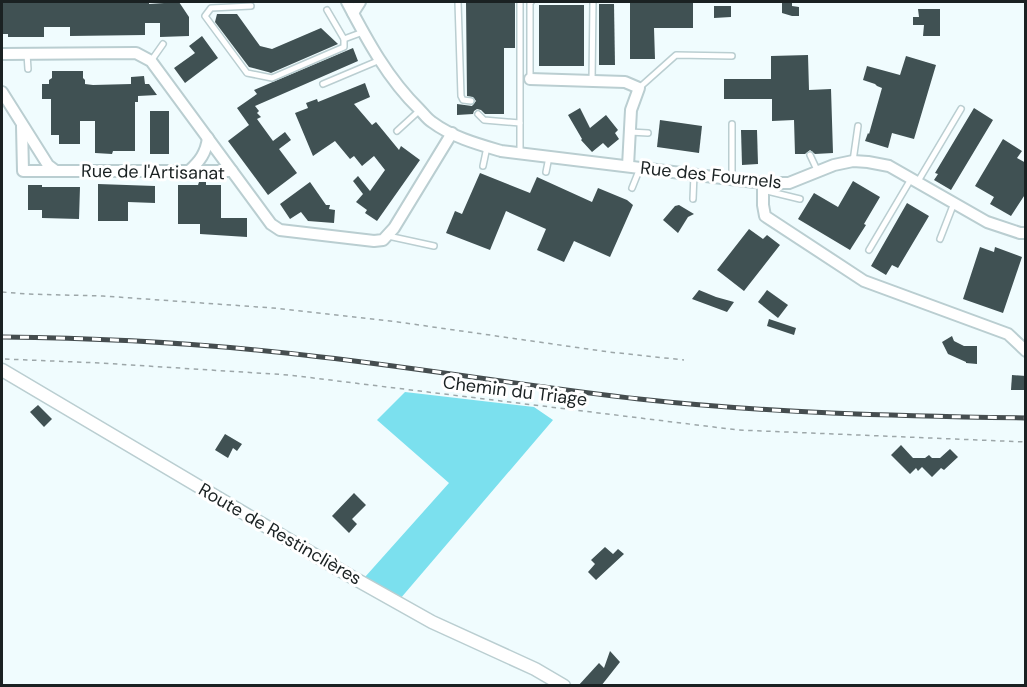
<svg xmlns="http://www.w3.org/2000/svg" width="1027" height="687" font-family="'DM Sans',sans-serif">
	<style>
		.green { fill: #7be0ee }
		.building { fill: #405153 }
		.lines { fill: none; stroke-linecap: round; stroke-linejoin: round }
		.service-casing { stroke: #baced1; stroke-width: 8 }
		.minor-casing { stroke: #baced1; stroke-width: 14 }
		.tertiary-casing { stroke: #baced1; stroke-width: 15 }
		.path { stroke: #9da7a9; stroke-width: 1.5; stroke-dasharray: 4.5 4.5; stroke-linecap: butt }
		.service { stroke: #fff; stroke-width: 5 }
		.minor { stroke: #fff; stroke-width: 10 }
		.tertiary { stroke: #fff; stroke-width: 12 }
		.rail-casing { stroke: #454d4f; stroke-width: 5 }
		.rail { stroke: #fff; stroke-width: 3; stroke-dasharray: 9; stroke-linecap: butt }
		.labels { text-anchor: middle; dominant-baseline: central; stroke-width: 6; stroke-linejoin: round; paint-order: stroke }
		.street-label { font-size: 18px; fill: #1a2122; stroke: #fff }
	</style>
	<rect width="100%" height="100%" fill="#f0fcfe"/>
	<polygon class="green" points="405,392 534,407 553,420 400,599 365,577 449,483 377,420"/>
	<g class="building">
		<polygon points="44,2 149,2 149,4 179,2 189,17 189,36 160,37 160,23 145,23 145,35 70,36 70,27 44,27 44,37 8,37 8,34 2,34 2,3"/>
		<polygon points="466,2 515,2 515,48 504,48 504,114 485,114 481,110 477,109 474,111 473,114 457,115 457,104 472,106 476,101 473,97 467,96"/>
		<polygon points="630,2 693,2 693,28 654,28 655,59 630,59"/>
		<polygon points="782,2 792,2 792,6 799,7 799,16 792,16 782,13"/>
		<polygon points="599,4 614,4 615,65 599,65"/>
		<rect x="539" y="5" width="45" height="61"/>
		<polygon points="714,6 731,6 731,17 714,18"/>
		<polygon points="918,9 940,9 940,36 923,36 924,25 913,25 913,17 919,17"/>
		<polygon points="217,14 237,14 260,46 272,49 321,28 338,44 271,73 268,72 249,67 215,22"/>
		<polygon points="202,36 218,58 185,83 174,68 195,53 189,46"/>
		<polygon points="353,48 358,61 255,106 259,111 257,113 261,117 257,119 273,141 285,132 291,140 279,149 297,173 268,195 228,141 249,125 237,108 257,94 254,90"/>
		<polygon points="808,55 809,90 831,89 833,153 815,154 810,150 805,154 795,154 794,120 772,121 772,99 724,99 724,79 771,79 771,56"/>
		<polygon points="906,56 936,65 914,139 892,133 888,148 865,141 868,133 869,134 882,88 877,86 875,84 863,80 867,66 900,75"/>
		<polygon points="52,71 83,71 83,78 85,80 85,84 93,85 131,84 131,77 144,76 145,84 149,84 157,95 138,96 138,102 135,102 135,151 113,151 112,154 95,153 95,121 80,121 80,144 59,144 59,135 51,135 51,99 42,99 42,84 49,84 49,80 52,78"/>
		<polygon points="365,83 370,97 354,104 372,125 376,122 399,150 401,146 420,160 377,221 365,213 367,210 356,202 363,194 353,181 358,176 370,191 385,170 374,156 362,166 354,156 350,159 335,141 313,156 295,113 308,108 306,103 317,99 318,102"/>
		<polygon points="580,108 590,128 606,115 618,130 615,133 619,139 608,148 603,143 592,152 581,140 582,139 568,115"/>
		<polygon points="974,108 993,120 951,190 934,180 938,174 935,173"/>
		<rect x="150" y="111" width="19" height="43"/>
		<polygon points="660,120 702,126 699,153 657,147"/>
		<polygon points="741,130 757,130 758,164 742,165"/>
		<polygon points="1003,139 1022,151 1017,158 1026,163 1026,193 1011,216 990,204 994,197 975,186"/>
		<polygon points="480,173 530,193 537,177 592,202 598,188 627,200 633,205 610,257 574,241 564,262 537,250 546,229 506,211 490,250 446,233 455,211 462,214"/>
		<polygon points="853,181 880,197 864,224 866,225 850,250 798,219 814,193 838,207"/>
		<polygon points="199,182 206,182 206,185 221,185 221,218 247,218 247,237 200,234 200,224 178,224 178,185 198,185"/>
		<polygon points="310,182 326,205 330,205 329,209 335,210 334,223 308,221 301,212 290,219 280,204"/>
		<polygon points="98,184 155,186 155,203 128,202 128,221 98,221"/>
		<polygon points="28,185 42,185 42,187 80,187 79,219 42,218 42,210 28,210"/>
		<polygon points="907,203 929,216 898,268 892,265 886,275 871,266"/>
		<polygon points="679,205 694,214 688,217 678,233 663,220 675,206"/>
		<polygon points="749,229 763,239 767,235 780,245 744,291 717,270"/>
		<polygon points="980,247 994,252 995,247 1022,257 1003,313 963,299"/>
		<polygon points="699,290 716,297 734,302 727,312 692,299"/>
		<polygon points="767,290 788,305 778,318 758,302"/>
		<polygon points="769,319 796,328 794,335 767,326"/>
		<polygon points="952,336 954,341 964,346 977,346 977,364 966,363 966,362 948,354 942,342"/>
		<polygon points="1012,375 1026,376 1026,390 1011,390"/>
		<polygon points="38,405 52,419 44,427 30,412"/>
		<polygon points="225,434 242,444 237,451 233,448 228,458 215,450"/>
		<polygon points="901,445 913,458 925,458 929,455 932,458 940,458 950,449 958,457 944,470 941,468 932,477 922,467 918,471 916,468 910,474 891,455"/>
		<polygon points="354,493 366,505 352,519 357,524 349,533 332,516"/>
		<polygon points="605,547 613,554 618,549 624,554 596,580 588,572 595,564 591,560"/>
		<polygon points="610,651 620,662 601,686 578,686 599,663 604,668"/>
	</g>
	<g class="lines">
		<defs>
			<g id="service">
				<polyline points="458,2 461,96 463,100 471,101"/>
				<polyline points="251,6 211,8 205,16 247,73 272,78 344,47 344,39"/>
				<polyline points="327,10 344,39 363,32"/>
				<polyline points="27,54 28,69"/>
				<polyline points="151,61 163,44"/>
				<polyline points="530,79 530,3 531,2"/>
				<polyline points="592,81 593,2"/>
				<polyline points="323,84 380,60"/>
				<polyline points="639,88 676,55 732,56"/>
				<polyline points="478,114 484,120 520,123"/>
				<polyline points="732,124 732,179"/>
				<polyline points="397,131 420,110"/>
				<polyline points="630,132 648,133"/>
				<polyline points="520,153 520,2"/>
				<polyline points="810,155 818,172"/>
				<polyline points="853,161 858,126"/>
				<polyline points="483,166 487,147"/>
				<polyline points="546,172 549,157"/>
				<polyline points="917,183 961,109"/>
				<polyline points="632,188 640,168"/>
				<polyline points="763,190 800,199"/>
				<polyline points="693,199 694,174"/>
				<polyline points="388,236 434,246"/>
				<polyline points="940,239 954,203"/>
				<polyline points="869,250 911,179"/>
			</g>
			<g id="minor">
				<path d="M 347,2 C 367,40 388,79 419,109 C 423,113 427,119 432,122 C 452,137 477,144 501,151 L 763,183 L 789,183 L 834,165 L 853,161 L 868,162 L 889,166 L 987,222 L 1020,233 L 1026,233"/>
				<polyline points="353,13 360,2"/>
				<polyline points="2,54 136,53 151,61 271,224 280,230 374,241 383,240 394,228 452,133"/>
				<polyline points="530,79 625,82 639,88 631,110 628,166"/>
				<polyline points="2,92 48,165 56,171 232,171"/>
				<polyline points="22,126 23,171 56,171"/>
				<path d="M 189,171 C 200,161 206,153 208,138"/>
				<polyline points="763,183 763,205 765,216 864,281 1008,334 1026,351"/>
			</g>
			<polyline id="tertiary" points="2,370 350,576 432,622 535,669 564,686"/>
		</defs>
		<use href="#service" class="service-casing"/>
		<use href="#minor" class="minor-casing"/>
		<use href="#tertiary" class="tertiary-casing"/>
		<g class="path">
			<polyline points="2,292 26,294 103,296 273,308 398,322 609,352 684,360"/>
			<polyline points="5,359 100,363 289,375 738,430 1026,442"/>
		</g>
		<use href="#service" class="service"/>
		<use href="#minor" class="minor"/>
		<use href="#tertiary" class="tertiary"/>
		<defs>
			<path id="rail" d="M 2,337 C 108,338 215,344 321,357 C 427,369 532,387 639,399 C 767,413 896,416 1026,418"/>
		</defs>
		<use href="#rail" class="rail-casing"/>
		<use href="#rail" class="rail"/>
	</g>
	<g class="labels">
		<g class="street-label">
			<text transform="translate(153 172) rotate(1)">Rue de l'Artisanat</text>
			<text transform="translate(711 175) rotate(6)">Rue des Fournels</text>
			<text transform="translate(515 391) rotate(7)">Chemin du Triage</text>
			<text transform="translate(280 534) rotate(30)">Route de Restinclières</text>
		</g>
	</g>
	<rect width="1027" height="687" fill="none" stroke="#1a2122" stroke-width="6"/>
</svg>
